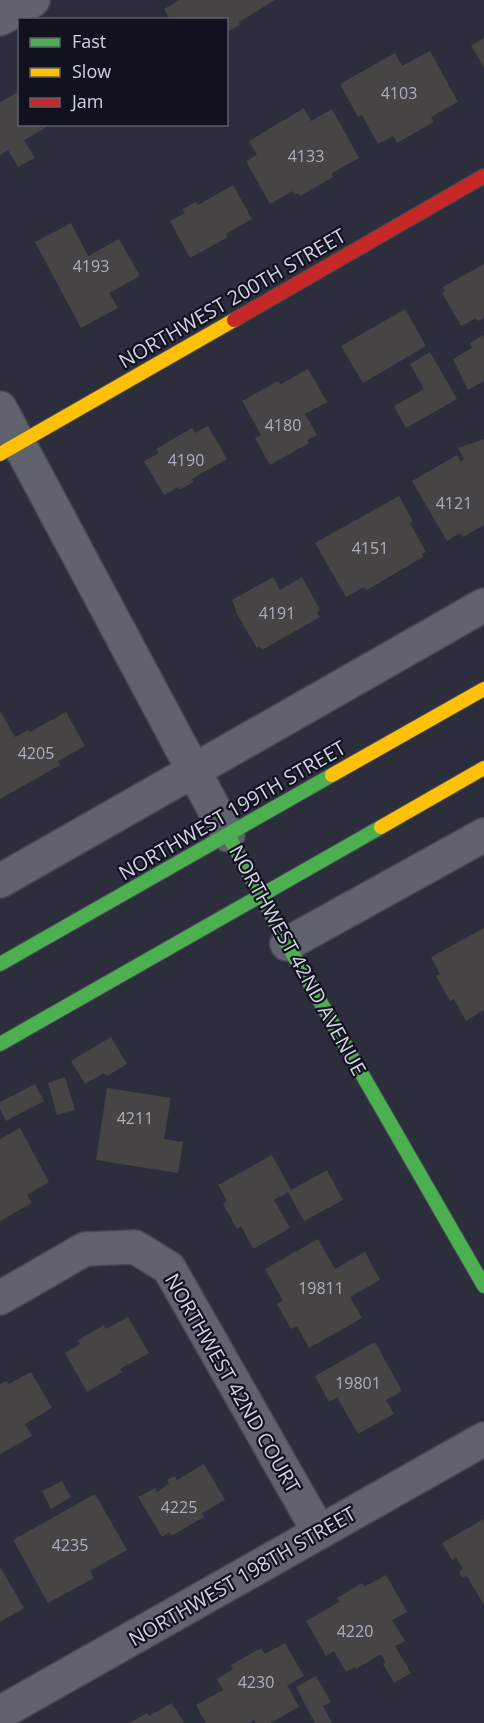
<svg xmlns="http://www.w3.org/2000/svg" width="484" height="1723" font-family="'Open Sans',sans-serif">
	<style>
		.building { fill: #464445 }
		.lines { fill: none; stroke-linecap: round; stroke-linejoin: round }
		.street-casing { stroke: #474955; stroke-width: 36 }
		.fast-casing { stroke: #474955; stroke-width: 16 }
		.slow-casing { stroke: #474955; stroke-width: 16 }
		.jam-casing { stroke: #474955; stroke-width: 16 }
		.street { stroke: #60626d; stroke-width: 33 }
		.fast { stroke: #4caf50; stroke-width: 14 }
		.slow { stroke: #ffc107; stroke-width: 14 }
		.jam { stroke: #c62828; stroke-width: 14 }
		.labels { text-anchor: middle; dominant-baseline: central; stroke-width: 4.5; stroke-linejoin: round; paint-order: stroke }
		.number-label { font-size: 16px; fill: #aeafbd }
		.street-label { font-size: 20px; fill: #d0d3e5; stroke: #11121e }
	</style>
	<rect width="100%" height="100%" fill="#2c2e3c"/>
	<g class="building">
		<polygon points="180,0 275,0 239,22 240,25 227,32 226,20 170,20 164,9"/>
		<polygon points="484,38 484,68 471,45"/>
		<polygon points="430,51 458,102 431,117 434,122 397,143 393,136 378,144 362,115 358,117 340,84 395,53 402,66"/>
		<polygon points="20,91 20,124 52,124 24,140 35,158 18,167 8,150 0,155 0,102"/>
		<polygon points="304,108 311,121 332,109 359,158 332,173 333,177 300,196 298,193 295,195 293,191 270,204 246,161 257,155 249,141"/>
		<polygon points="233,185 252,219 226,234 228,237 190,258 170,221 185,213 182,209 196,202 198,205"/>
		<polygon points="71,223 88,256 119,239 140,276 109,293 118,308 81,328 35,242"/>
		<polygon points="484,264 484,318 478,321 476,318 461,326 442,293 445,291 443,287"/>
		<polygon points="405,309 426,346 363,383 341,346"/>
		<polygon points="484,335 484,381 468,390 453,359 472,348 470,343"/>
		<polygon points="430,352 457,399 406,428 394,406 424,389 410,364"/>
		<polygon points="308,369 327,402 305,414 317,435 307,440 309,443 270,465 255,438 261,435 242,401 278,381 281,384"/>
		<polygon points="208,426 227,459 192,479 194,482 179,490 178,487 164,495 144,461 159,453 156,449 192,428 195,433"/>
		<polygon points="484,439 484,525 463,537 460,533 447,541 412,481 457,455 461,462 464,459 458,448"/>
		<polygon points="399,496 413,521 410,523 426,552 422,554 423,557 367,590 364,587 346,597 315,543"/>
		<polygon points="273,577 280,590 302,577 320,610 317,612 320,617 262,650 259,646 257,648 237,614 232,600"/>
		<polygon points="0,711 15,737 28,730 30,732 66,712 85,746 58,761 60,765 0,799"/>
		<polygon points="484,928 484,1010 466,1021 454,999 450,1001 436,976 440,974 431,957"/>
		<polygon points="111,1037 127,1064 107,1076 104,1073 85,1084 71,1061"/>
		<polygon points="65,1077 75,1110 57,1115 48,1083"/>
		<polygon points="35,1084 44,1101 6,1121 0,1109 0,1102"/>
		<polygon points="107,1088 171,1098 164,1139 183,1142 178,1173 96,1160"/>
		<polygon points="20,1128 49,1182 27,1195 32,1203 0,1221 0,1139"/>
		<polygon points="272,1155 291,1190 327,1170 343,1200 304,1221 288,1192 274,1200 290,1228 253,1249 241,1226 237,1229 223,1204 227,1201 218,1185"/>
		<polygon points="318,1239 335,1269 365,1252 380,1280 350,1297 362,1318 309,1348 297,1326 291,1329 277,1304 283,1301 265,1269"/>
		<polygon points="128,1317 149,1353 120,1369 122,1372 87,1392 65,1353 80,1344 78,1340 104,1325 106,1329"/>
		<polygon points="375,1342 402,1391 386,1400 394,1414 358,1434 337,1397 329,1402 315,1376"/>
		<polygon points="31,1372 52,1408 25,1424 32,1436 0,1454 0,1384 7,1381 9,1384"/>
		<polygon points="204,1464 225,1500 202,1513 204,1517 171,1536 169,1532 162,1537 138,1497 155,1488 157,1492 169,1484 167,1480 175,1476 177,1480"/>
		<polygon points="62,1481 71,1497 51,1509 42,1491"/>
		<polygon points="95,1494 127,1550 90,1571 94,1578 48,1603 13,1540"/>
		<polygon points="484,1519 484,1605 467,1576 462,1578 459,1572 463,1569 456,1557 452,1560 442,1543"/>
		<polygon points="0,1567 24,1608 0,1622"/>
		<polygon points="386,1575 407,1612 392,1620 405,1641 395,1646 411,1673 394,1683 383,1664 386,1663 381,1654 356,1669 355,1667 346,1672 334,1651 326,1656 306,1621 339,1602 337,1598 362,1583 364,1587"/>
		<polygon points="285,1643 304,1676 287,1685 299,1707 270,1723 256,1723 254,1720 249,1723 206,1723 196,1705 223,1690 217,1679 233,1669 231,1665 261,1648 265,1654"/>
		<polygon points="316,1676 331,1702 323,1706 332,1723 315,1723 296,1687"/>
		<polygon points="172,1703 184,1723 129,1723 147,1713 149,1716"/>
	</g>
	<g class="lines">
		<defs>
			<g id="street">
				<polyline points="0,19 33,0"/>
				<polyline points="0,408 228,835"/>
				<polyline points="0,881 484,605"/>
				<polyline points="287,944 484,835"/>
				<polyline points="0,1298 85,1249 135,1247 169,1268 319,1532"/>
				<polyline points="0,1713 484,1439"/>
			</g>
			<g id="fast">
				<polyline points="228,835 287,944 484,1286"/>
				<polyline points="0,964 332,775"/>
				<polyline points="0,1044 381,827"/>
			</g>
			<g id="slow">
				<polyline points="0,454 234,320"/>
				<polyline points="332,775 484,689"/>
				<polyline points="381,827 484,768"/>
			</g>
			<polyline id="jam" points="234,320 484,176"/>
		</defs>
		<use href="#street" class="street-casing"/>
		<use href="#fast" class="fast-casing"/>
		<use href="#slow" class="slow-casing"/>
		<use href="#jam" class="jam-casing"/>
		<use href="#street" class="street"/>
		<use href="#fast" class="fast"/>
		<use href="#slow" class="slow"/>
		<use href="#jam" class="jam"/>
	</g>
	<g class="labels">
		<g class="number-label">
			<text x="399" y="93">4103</text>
			<text x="306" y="156">4133</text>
			<text x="91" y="266">4193</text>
			<text x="283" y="425">4180</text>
			<text x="186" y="460">4190</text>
			<text x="454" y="503">4121</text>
			<text x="370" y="548">4151</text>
			<text x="277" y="613">4191</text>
			<text x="36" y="753">4205</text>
			<text x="135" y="1118">4211</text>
			<text x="321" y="1288">19811</text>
			<text x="358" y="1383">19801</text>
			<text x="179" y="1507">4225</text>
			<text x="70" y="1545">4235</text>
			<text x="355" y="1631">4220</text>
			<text x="256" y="1682">4230</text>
		</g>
		<g class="street-label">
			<text transform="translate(232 298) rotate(-30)">NORTHWEST 200TH STREET</text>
			<text transform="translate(232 810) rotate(-30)">NORTHWEST 199TH STREET</text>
			<text transform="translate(298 960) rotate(61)">NORTHWEST 42ND AVENUE</text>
			<text transform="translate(233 1383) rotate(60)">NORTHWEST 42ND COURT</text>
			<text transform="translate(242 1576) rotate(-30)">NORTHWEST 198TH STREET</text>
		</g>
	</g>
	<rect x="18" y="18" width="210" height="108" fill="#11121e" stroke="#5d5f6e" stroke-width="1.5"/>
	<rect x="30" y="38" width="30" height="9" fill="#4caf50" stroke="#5d5f6e" stroke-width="1.5"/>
	<text x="72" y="48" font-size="18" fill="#d0d3e5">Fast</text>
	<rect x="30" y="68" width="30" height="9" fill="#ffc107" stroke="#5d5f6e" stroke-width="1.5"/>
	<text x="72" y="78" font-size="18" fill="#d0d3e5">Slow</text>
	<rect x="30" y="98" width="30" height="9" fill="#c62828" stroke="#5d5f6e" stroke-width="1.5"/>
	<text x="72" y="108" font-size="18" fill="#d0d3e5">Jam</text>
</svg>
